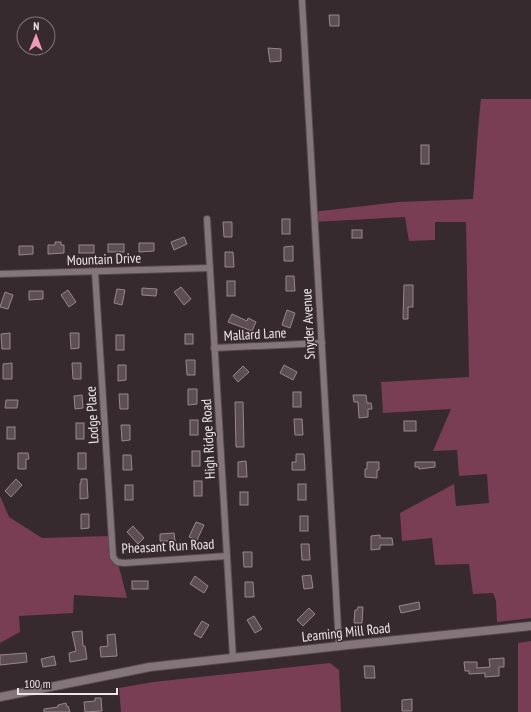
<svg xmlns="http://www.w3.org/2000/svg" width="531" height="712" font-family="'PT Sans Narrow',sans-serif">
	<style>
		.green { fill: #793d54 }
		.building { fill: #5c4e53; stroke: #97888c }
		.lines { fill: none; stroke-linecap: round; stroke-linejoin: round }
		.street-casing { stroke: #544a4d; stroke-width: 8 }
		.secondary-casing { stroke: #544a4d; stroke-width: 10 }
		.street { stroke: #84757a; stroke-width: 6 }
		.secondary { stroke: #84757a; stroke-width: 8 }
		.labels { text-anchor: middle; dominant-baseline: central; stroke-width: 3; stroke-linejoin: round; paint-order: stroke }
		.street-label { font-size: 14px; fill: #ede5e7; stroke: #372a2e }
	</style>
	<rect width="100%" height="100%" fill="#372a2e"/>
	<g class="green">
		<path d="M 481,99 L 531,99 L 531,618 L 497,622 L 496,601 L 493,593 L 473,594 L 469,564 L 435,565 L 432,538 L 402,541 L 400,513 L 454,484 L 456,506 L 489,503 L 487,474 L 459,476 L 457,450 L 433,451 L 451,409 L 383,413 L 381,382 L 469,377 L 466,222 L 435,222 L 435,240 L 409,241 L 405,217 L 313,222 L 312,212 L 399,202 L 473,199 C 476,166 477,133 481,99 Z"/>
		<polygon points="0,496 9,517 42,538 111,536 127,598 74,595 73,613 19,616 20,632 0,643"/>
		<polygon points="531,641 531,712 518,712 518,643"/>
		<polygon points="330,663 339,670 341,712 121,712 119,688 153,682"/>
	</g>
	<g class="building">
		<polygon points="329,15 339,15 339,26 330,26"/>
		<polygon points="268,48 281,49 281,61 270,62"/>
		<rect x="421" y="145" width="8" height="19"/>
		<rect x="282" y="219" width="8" height="15"/>
		<polygon points="223,222 232,222 232,237 224,237"/>
		<rect x="352" y="230" width="10" height="8"/>
		<polygon points="184,237 187,244 174,250 171,242"/>
		<polygon points="55,242 61,242 61,245 64,245 64,253 48,254 48,245 55,245"/>
		<polygon points="139,243 154,243 154,251 139,252"/>
		<rect x="108" y="244" width="16" height="8"/>
		<rect x="79" y="245" width="15" height="8"/>
		<polygon points="19,246 33,246 33,254 19,255"/>
		<polygon points="293,246 293,261 284,261 284,247"/>
		<polygon points="225,252 233,252 234,267 225,267"/>
		<polygon points="286,276 294,276 295,291 286,291"/>
		<rect x="227" y="281" width="8" height="15"/>
		<polygon points="404,285 413,285 413,307 408,307 408,319 403,319"/>
		<polygon points="181,287 191,299 184,305 174,292"/>
		<polygon points="142,288 157,289 156,296 142,295"/>
		<polygon points="117,289 125,290 122,305 114,303"/>
		<polygon points="68,290 76,302 69,307 61,295"/>
		<polygon points="29,291 43,291 43,299 29,300"/>
		<polygon points="5,292 13,295 8,309 0,307"/>
		<polygon points="287,310 295,313 290,328 282,325"/>
		<polygon points="232,314 247,321 248,318 256,322 252,331 228,322"/>
		<polygon points="10,333 10,349 2,349 1,334"/>
		<polygon points="70,333 79,333 79,348 71,349"/>
		<rect x="185" y="334" width="8" height="10"/>
		<rect x="116" y="335" width="8" height="15"/>
		<polygon points="186,360 195,360 195,375 187,375"/>
		<polygon points="12,363 12,379 3,379 3,364"/>
		<polygon points="72,363 81,363 81,379 73,379"/>
		<polygon points="118,365 126,365 126,380 118,381"/>
		<polygon points="284,365 297,372 293,380 280,373"/>
		<polygon points="243,366 249,372 238,382 233,376"/>
		<polygon points="188,389 197,389 197,404 188,405"/>
		<rect x="293" y="392" width="8" height="15"/>
		<polygon points="119,394 128,394 128,409 120,409"/>
		<polygon points="82,395 83,408 75,409 74,396"/>
		<polygon points="353,395 366,395 367,403 371,403 372,409 368,409 368,417 359,418 358,402 354,402"/>
		<polygon points="6,400 18,400 17,408 5,408"/>
		<polygon points="235,402 243,402 244,447 236,447"/>
		<polygon points="294,419 302,419 303,435 295,435"/>
		<rect x="190" y="420" width="8" height="15"/>
		<rect x="404" y="421" width="12" height="10"/>
		<rect x="76" y="423" width="8" height="16"/>
		<polygon points="121,425 130,425 130,440 122,441"/>
		<rect x="7" y="427" width="8" height="12"/>
		<rect x="192" y="451" width="8" height="15"/>
		<polygon points="18,453 28,453 29,459 26,459 26,469 18,469"/>
		<rect x="78" y="453" width="8" height="16"/>
		<polygon points="296,454 304,454 305,470 292,470 292,462 296,462"/>
		<polygon points="123,455 131,455 132,470 123,470"/>
		<polygon points="246,461 247,477 238,477 238,462"/>
		<polygon points="367,462 379,462 379,470 377,470 377,478 365,477 365,469 367,469"/>
		<polygon points="415,462 435,462 435,467 419,469 419,467 415,467"/>
		<polygon points="16,479 22,485 11,497 5,491"/>
		<polygon points="81,479 87,479 88,498 80,499 80,483 81,483"/>
		<rect x="194" y="481" width="8" height="15"/>
		<rect x="298" y="484" width="8" height="16"/>
		<rect x="125" y="485" width="8" height="15"/>
		<rect x="240" y="492" width="8" height="13"/>
		<polygon points="81,514 89,514 89,528 81,529"/>
		<rect x="300" y="516" width="8" height="15"/>
		<polygon points="196,522 204,525 197,540 189,537"/>
		<polygon points="133,526 144,538 138,544 127,532"/>
		<polygon points="174,533 175,541 160,541 160,534"/>
		<polygon points="380,535 380,538 392,538 393,545 380,545 380,549 371,550 371,536"/>
		<polygon points="301,544 309,544 310,560 302,560"/>
		<polygon points="243,552 252,552 252,567 244,567"/>
		<polygon points="311,575 313,588 304,589 302,576"/>
		<polygon points="195,576 208,586 204,593 190,584"/>
		<rect x="132" y="581" width="16" height="8"/>
		<polygon points="245,582 253,582 254,597 245,597"/>
		<polygon points="419,602 420,609 401,613 399,606"/>
		<polygon points="358,607 363,607 362,623 354,623 355,610 357,610"/>
		<polygon points="309,608 315,614 303,626 297,620"/>
		<polygon points="254,616 262,629 255,633 247,620"/>
		<polygon points="202,621 209,625 201,638 194,634"/>
		<polygon points="82,631 83,646 85,646 87,659 70,662 69,653 76,651 72,632"/>
		<polygon points="115,634 117,656 101,657 100,647 108,646 107,635"/>
		<polygon points="26,653 27,662 0,665 0,655"/>
		<polygon points="54,656 56,665 43,667 41,659"/>
		<polygon points="504,658 504,667 499,667 499,676 485,677 485,673 469,674 469,671 465,671 464,662 477,662 477,668 490,667 489,659"/>
		<polygon points="364,666 374,666 375,678 365,678"/>
		<polygon points="95,698 101,698 102,711 85,712 84,702 95,701"/>
		<polygon points="412,699 412,711 402,711 402,700"/>
		<polygon points="66,703 67,707 68,706 70,712 44,712 44,709 58,707 58,705"/>
	</g>
	<g class="lines">
		<defs>
			<g id="street">
				<polyline points="302,0 339,646"/>
				<polyline points="207,219 233,658"/>
				<polyline points="95,272 113,557 117,562 124,563 227,556"/>
				<polyline points="0,274 209,268"/>
				<polyline points="214,348 322,343"/>
			</g>
			<polyline id="secondary" points="0,697 150,667 339,646 531,626"/>
		</defs>
		<use href="#street" class="street-casing"/>
		<use href="#secondary" class="secondary-casing"/>
		<use href="#street" class="street"/>
		<use href="#secondary" class="secondary"/>
	</g>
	<g class="labels">
		<g class="street-label">
			<text transform="translate(104 259) rotate(-2)">Mountain Drive</text>
			<text transform="translate(308 324) rotate(-93)">Snyder Avenue</text>
			<text transform="translate(255 334) rotate(-3)">Mallard Lane</text>
			<text transform="translate(92 415) rotate(-93)">Lodge Place</text>
			<text transform="translate(208 439) rotate(-93)">High Ridge Road</text>
			<text transform="translate(168 546) rotate(-3)">Pheasant Run Road</text>
			<text transform="translate(346 632) rotate(-6)">Leaming Mill Road</text>
		</g>
	</g>
	<g transform="translate(36 36) rotate(1)"><circle r="19" fill="#372a2e" stroke="#807578"/>
	<path d="M0-3L7 15L0 10L-7 15Z" fill="#ef9ab9"/>
	<text y="-6" font-size="11" font-weight="bold" text-anchor="middle" fill="#ede5e7">N</text>
	</g>
	<path d="M18 688v6h99v-6" fill="none" stroke="#ede5e7" stroke-width="2"/>
	<text x="24" y="688" font-size="12" fill="#ede5e7" stroke="#372a2e" stroke-width="3" paint-order="stroke">100 m</text>
</svg>
